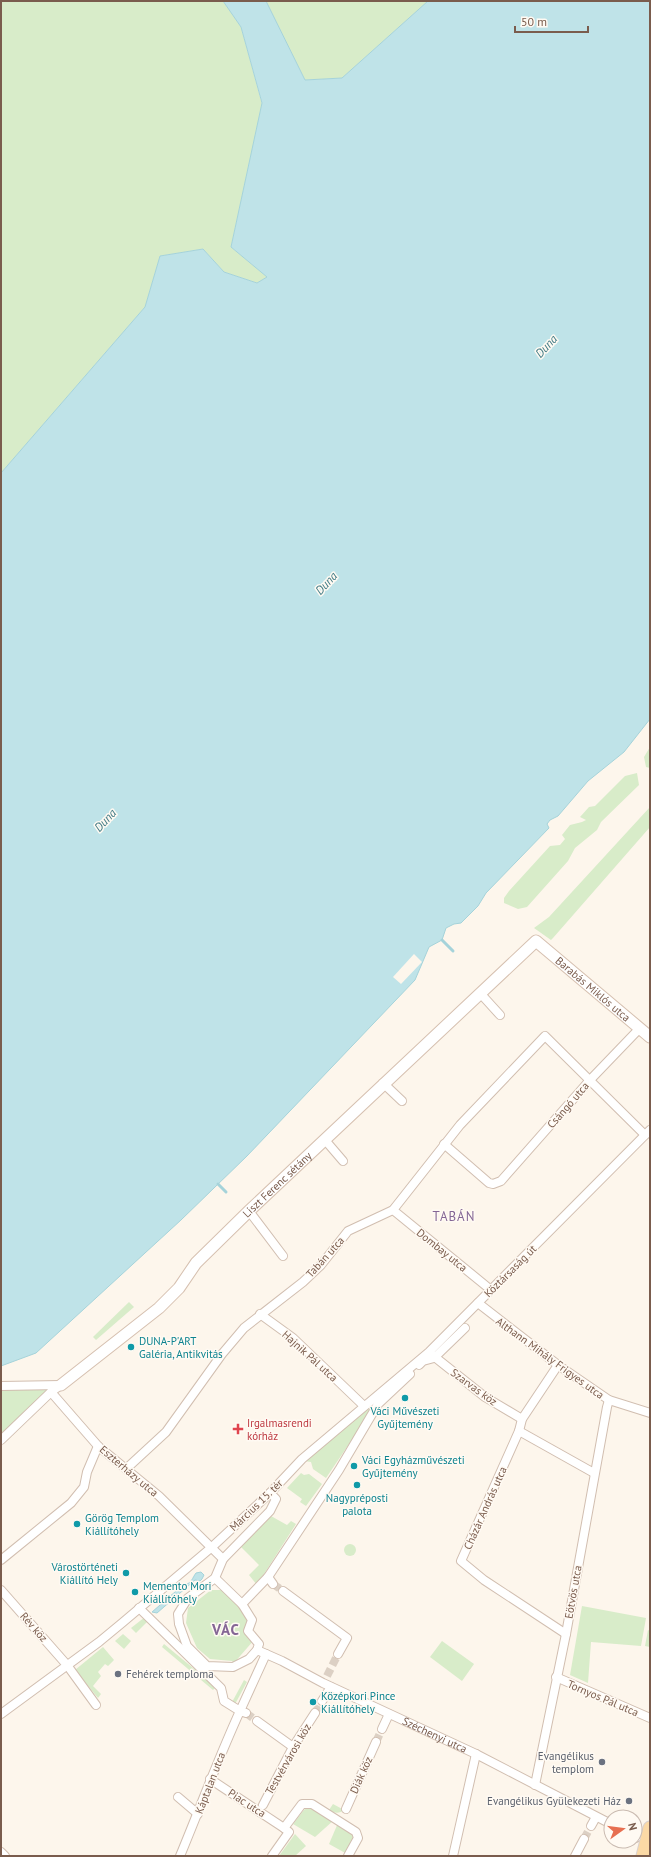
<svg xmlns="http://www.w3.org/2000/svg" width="651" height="1857" font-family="'PT Sans',sans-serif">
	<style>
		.green { fill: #d8ecc9 }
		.water { fill: #bfe3e8; stroke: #a5d3da }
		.pier { fill: #fdf6ec }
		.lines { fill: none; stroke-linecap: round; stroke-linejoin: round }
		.stream { stroke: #a5d3da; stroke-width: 3 }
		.street-tunnel { stroke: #dcd0c4; stroke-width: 8; stroke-dasharray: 8 4; stroke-linecap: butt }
		.street-casing { stroke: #d1beb0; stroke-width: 10 }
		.secondary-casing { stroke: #d6c0b0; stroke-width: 13 }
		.primary-casing { stroke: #dad1cd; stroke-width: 15 }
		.street { stroke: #fff; stroke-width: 8 }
		.secondary { stroke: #fff; stroke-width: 11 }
		.primary { stroke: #fbd9a5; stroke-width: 13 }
		.culture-dot { fill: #0f9aa8; stroke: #fffaf3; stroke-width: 1.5 }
		.health-dot { fill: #e0444e; stroke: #fffaf3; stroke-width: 1.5 }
		.worship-dot { fill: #6b7280; stroke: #fffaf3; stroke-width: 1.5 }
		.labels { text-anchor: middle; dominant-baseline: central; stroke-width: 3; stroke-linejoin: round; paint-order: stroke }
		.street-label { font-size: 11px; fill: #7a5c4d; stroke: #fffaf3 }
		.culture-label { font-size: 11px; fill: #0d838f; stroke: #fffaf3; text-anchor: start }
		.health-label { font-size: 11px; fill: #be3a42; stroke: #fffaf3; text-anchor: start }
		.worship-label { font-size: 11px; fill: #5b616d; stroke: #fffaf3; text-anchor: end }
		.water-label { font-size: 12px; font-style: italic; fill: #437c86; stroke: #fffaf3 }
		.quarter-label { font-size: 13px; letter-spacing: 1px; fill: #846695; stroke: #fffaf3 }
		.district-label { font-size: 15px; font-weight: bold; letter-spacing: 1px; fill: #846695; stroke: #fffaf3 }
	</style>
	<rect width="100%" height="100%" fill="#fdf6ec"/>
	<g class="green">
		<polygon points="1,1 223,1 241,27 262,104 231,247 267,277 257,283 224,272 203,249 160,256 145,307 1,473"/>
		<polygon points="266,1 428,1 342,78 305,80"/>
		<polygon points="650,747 650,768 646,767 644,757"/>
		<polygon points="637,773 639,785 601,822 597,830 575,848 568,861 527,907 518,909 504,903 504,898 509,891 550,846 560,845 565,839 562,835 570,825 582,822 586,820 580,817 589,807 595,806 625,776"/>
		<polygon points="650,807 650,827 553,938 551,940 534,928 549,917"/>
		<polygon points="129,1302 134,1307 96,1340 93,1337"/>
		<polygon points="61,1385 1,1440 1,1386"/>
		<polygon points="370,1404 374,1407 326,1478 313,1469 311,1462 304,1461"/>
		<polygon points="301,1473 304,1475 309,1474 322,1484 306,1506 300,1502 302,1499 287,1488"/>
		<polygon points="271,1516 287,1525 291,1521 296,1524 257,1585 249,1575 259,1565 240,1546"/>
		<circle cx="350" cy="1550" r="6"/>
		<polygon points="211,1590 225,1590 249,1619 254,1640 234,1663 232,1661 210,1659 197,1648 186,1623 188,1608"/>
		<polygon points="582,1606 646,1618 641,1646 591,1642 588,1683 570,1675"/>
		<polygon points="145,1617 148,1621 136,1633 131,1628"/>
		<polygon points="648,1630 650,1631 650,1647 645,1646"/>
		<polygon points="123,1634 131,1641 124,1649 115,1641"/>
		<polygon points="442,1641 474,1664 462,1681 430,1657"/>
		<polygon points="164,1644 216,1687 213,1690 162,1647"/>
		<polygon points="103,1647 114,1660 108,1666 105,1664 98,1672 101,1676 93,1686 101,1694 98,1698 75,1670"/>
		<polygon points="244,1680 247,1682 234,1706 231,1704"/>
		<path d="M 333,1804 L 344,1810 C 339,1814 334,1813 329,1810 Z"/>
		<polygon points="307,1808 312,1808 334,1820 315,1837 293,1824 304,1810"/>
		<polygon points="338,1823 354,1833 356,1838 347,1854 329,1844"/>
		<polygon points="295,1834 306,1846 295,1856 279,1856"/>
	</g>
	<g class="water">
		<polygon points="223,1 266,1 305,80 342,78 428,1 650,1 650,719 624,752 588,781 558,816 550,820 547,824 549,828 486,893 478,906 461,923 454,924 446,928 442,940 429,947 415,980 247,1156 181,1220 36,1353 1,1366 1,473 145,307 160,256 203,249 224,272 257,283 267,277 231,247 262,103 241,27"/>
		<path d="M 201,1572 L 204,1575 L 202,1579 L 200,1581 L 195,1580 L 157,1613 L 152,1612 L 183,1585 C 192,1584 192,1578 196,1573 Z"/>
	</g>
	<polygon class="pier" points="414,954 422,962 401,984 393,977"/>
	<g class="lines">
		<g class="stream">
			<polyline points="442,940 453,951"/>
			<polyline points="218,1184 226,1192"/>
		</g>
		<g class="street-tunnel">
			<polyline points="273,1584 283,1591"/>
			<polyline points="327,1676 338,1654"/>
			<polyline points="246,1713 257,1721"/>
			<polyline points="315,1713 322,1701"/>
			<polyline points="376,1742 382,1729"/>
			<polyline points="584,1839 591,1826"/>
		</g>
		<defs>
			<g id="street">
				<polyline points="480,993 500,1015"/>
				<polyline points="383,1083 402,1101"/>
				<polyline points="325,1140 343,1161"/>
				<polyline points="444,1144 489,1183 493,1184 501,1181 590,1080 640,1028"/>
				<polyline points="393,1210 491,1290"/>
				<polyline points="249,1211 283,1256"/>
				<polyline points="478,1303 558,1365 609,1400 650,1413"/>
				<polyline points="260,1314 293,1338 364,1406"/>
				<polyline points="431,1354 485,1397 522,1419"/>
				<polyline points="419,1365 423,1361 434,1358 465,1328"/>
				<polyline points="558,1365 522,1419 519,1431 461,1561 484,1580 566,1634"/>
				<polyline points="1,1386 61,1385"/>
				<polyline points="51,1392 98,1446 159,1496 223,1559 215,1578 188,1598 178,1614 179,1624 187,1646 207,1666 233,1667 249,1659 257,1650 259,1644 248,1631 252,1620 242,1604 268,1577 339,1470 378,1404 410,1374"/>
				<polyline points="519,1431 594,1473"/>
				<polyline points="1,1440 51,1392 61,1385"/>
				<polyline points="127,1468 166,1432 222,1354 244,1328 303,1282 321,1265 348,1231 393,1210 460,1125 545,1036 645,1135"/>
				<polyline points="223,1559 270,1511 276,1499 270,1493"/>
				<polyline points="1,1560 71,1503 84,1487 87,1472 98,1446"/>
				<polyline points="268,1577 273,1584"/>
				<polyline points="215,1578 242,1604"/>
				<polyline points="1,1590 67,1665 96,1705"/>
				<polyline points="283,1591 347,1638 338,1654"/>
				<polyline points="139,1608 221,1688 224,1701 240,1711 266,1654"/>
				<path id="s1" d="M 257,1650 L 282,1661 L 323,1683 L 476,1754 L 611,1824"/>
				<polyline points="556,1677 650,1718"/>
				<polyline points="322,1701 331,1687"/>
				<polyline points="1,1714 99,1642 122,1623 212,1547 270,1493 302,1459 429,1352 650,1130"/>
				<polyline points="257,1721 293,1747"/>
				<polyline points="382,1729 389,1714"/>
				<polyline points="210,1779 284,1828"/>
				<polyline points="535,1785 566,1634 607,1407 609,1400"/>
				<polyline points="178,1797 198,1814"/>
				<polyline points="263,1805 293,1747 315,1713"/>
				<polyline points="346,1809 376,1742"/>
				<polyline points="591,1826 596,1817"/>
				<polyline points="635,1837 636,1838"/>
				<polyline points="1,1852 5,1856"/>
				<path d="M 180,1856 C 200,1808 218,1759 240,1711 L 246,1713"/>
				<polyline points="272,1856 289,1832 284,1828 302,1804 312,1804 356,1832 358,1838 348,1856"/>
				<polyline points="453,1856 476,1754"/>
				<polyline points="575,1856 584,1839"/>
			</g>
			<g id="secondary">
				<path id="s2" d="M 61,1385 L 159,1308 L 179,1288 L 196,1263 L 249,1211 L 536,941 L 650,1037"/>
			</g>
			<polyline id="primary" points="643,1856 650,1828"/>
		</defs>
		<use href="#street" class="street-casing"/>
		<use href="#secondary" class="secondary-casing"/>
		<use href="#primary" class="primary-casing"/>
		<use href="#street" class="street"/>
		<use href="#secondary" class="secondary"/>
		<use href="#primary" class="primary"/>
	</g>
	<g class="culture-dot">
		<circle cx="131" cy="1347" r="4"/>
		<circle cx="405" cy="1398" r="4"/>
		<circle cx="354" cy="1466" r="4"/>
		<circle cx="357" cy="1485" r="4"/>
		<circle cx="77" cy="1524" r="4"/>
		<circle cx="126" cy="1573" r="4"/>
		<circle cx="135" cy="1592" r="4"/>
		<circle cx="313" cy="1702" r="4"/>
	</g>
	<path class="health-dot" d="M236 1423h4v4h4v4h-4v4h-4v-4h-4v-4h4z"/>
	<g class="worship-dot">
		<circle cx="118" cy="1674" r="4"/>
		<circle cx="602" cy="1762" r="4"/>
		<circle cx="629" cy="1801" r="4"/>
	</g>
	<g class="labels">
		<g class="street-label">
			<text stroke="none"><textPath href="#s2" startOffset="726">Barabás Miklós utca</textPath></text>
			<text transform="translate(568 1105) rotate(-49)">Csángó utca</text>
			<text stroke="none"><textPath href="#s2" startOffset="296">Liszt Ferenc sétány</textPath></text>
			<text transform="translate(442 1250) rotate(39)">Dombay utca</text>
			<text transform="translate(325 1257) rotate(-48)">Tabán utca</text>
			<text transform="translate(510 1271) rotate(-45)">Köztársaság út</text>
			<text transform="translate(310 1356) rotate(42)">Hajnik Pál utca</text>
			<text transform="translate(550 1358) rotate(36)">Althann Mihály Frigyes utca</text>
			<text transform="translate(474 1387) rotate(36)">Szarvas köz</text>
			<text transform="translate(129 1471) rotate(40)">Eszterházy utca</text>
			<text transform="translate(256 1505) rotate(-44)">Március 15. tér</text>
			<text transform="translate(485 1508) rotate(-66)">Cházár András utca</text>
			<text transform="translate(573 1592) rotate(-80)">Eötvös utca</text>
			<text transform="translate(34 1627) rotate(49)">Rév köz</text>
			<text transform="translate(603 1698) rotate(23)">Tornyos Pál utca</text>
			<text stroke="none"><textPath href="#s1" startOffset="197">Széchenyi utca</textPath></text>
			<text transform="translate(288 1759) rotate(-60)">Testvérvárosi köz</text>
			<text transform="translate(361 1775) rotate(-66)">Diák köz</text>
			<text transform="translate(210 1783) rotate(-69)">Káptalan utca</text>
			<text transform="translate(247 1803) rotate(33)">Piac utca</text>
		</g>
		<g class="culture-label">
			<text x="139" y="1341">DUNA-P'ART<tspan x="139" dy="13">Galéria, Antikvitás</tspan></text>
			<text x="405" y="1411" text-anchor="middle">Váci Művészeti<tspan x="405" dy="13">Gyűjtemény</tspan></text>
			<text x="362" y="1460">Váci Egyházművészeti<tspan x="362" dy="13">Gyűjtemény</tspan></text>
			<text x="357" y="1498" text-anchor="middle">Nagypréposti<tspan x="357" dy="13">palota</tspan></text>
			<text x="85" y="1518">Görög Templom<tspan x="85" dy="13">Kiállítóhely</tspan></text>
			<text x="118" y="1567" text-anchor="end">Várostörténeti<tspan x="118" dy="13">Kiállító Hely</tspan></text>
			<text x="143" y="1586">Memento Mori<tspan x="143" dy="13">Kiállítóhely</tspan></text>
			<text x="321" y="1696">Középkori Pince<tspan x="321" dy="13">Kiállítóhely</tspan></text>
		</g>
		<g class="health-label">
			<text x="247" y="1423">Irgalmasrendi<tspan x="247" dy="13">kórház</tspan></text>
		</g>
		<g class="worship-label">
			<text x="126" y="1674" text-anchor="start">Fehérek temploma</text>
			<text x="594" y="1756">Evangélikus<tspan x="594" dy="13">templom</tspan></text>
			<text x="621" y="1801">Evangélikus Gyülekezeti Ház</text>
		</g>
		<g class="water-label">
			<text transform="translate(546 346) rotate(-47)">Duna</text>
			<text transform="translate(326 583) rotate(-47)">Duna</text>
			<text transform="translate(105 820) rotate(-47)">Duna</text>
		</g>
		<g class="quarter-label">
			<text x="454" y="1216">TABÁN</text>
		</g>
		<g class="district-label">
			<text x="226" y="1629">VÁC</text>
		</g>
	</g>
	<rect width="651" height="1857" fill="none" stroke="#7a5c4d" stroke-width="4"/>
	<g transform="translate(623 1829) rotate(76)"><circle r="19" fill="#fffaf3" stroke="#cabbb1"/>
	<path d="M0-3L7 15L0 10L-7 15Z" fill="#e76f51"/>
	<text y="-6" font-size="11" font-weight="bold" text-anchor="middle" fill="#7a5c4d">N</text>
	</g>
	<path d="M515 26v6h73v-6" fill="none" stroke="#7a5c4d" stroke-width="2"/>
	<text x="521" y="26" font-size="12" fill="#7a5c4d" stroke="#fffaf3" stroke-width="3" paint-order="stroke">50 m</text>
</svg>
